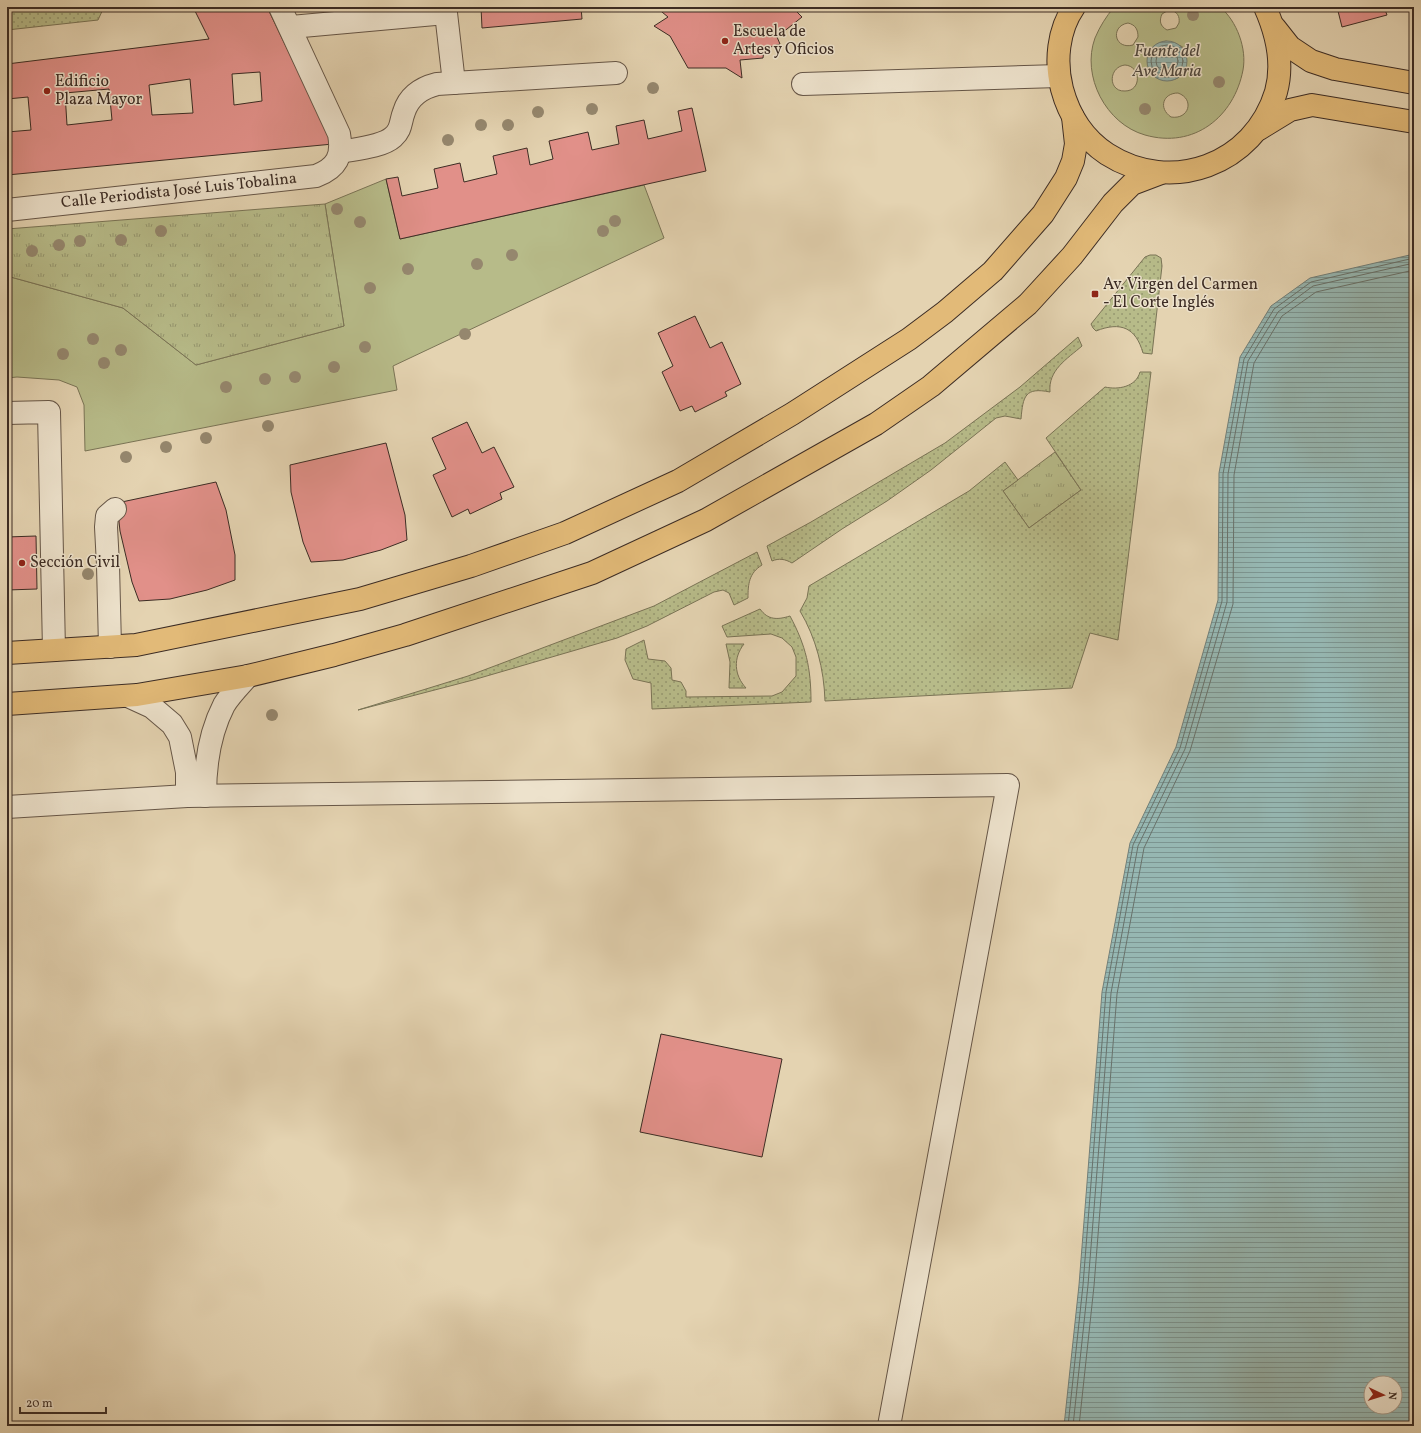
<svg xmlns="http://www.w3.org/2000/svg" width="1421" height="1433" font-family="Vollkorn,serif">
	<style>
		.grass { fill: #b7bb89; stroke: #7a7456; fill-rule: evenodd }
		.park { fill: url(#park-tufts); stroke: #7a7456 }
		.garden { fill: url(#garden-dots); stroke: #7a7456 }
		.water { fill: url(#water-rules); stroke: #727f79; fill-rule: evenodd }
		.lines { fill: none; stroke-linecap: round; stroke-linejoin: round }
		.shore { stroke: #69726b; stroke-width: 1 }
		.building { fill: #e19089; stroke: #3c2c24; fill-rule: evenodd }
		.minor-casing { stroke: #665647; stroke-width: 24 }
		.highway-casing { stroke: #3c2c24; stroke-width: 24 }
		.minor { stroke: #ede2cc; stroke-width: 22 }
		.highway { stroke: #e2ba78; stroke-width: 22 }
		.tree { fill: #95876e }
		.poi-dot { fill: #8f2418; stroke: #ede2cc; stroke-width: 1.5 }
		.labels { text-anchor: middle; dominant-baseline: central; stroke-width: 3; stroke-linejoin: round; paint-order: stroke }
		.poi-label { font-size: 16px; fill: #3c2c24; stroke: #ede2cc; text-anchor: start }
		.street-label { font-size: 16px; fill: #3c2c24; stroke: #ede2cc }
		.water-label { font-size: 17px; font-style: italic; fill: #4e4840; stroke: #ede2cc }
	</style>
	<defs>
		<pattern id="park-tufts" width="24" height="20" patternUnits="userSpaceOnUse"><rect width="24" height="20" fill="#b7bb89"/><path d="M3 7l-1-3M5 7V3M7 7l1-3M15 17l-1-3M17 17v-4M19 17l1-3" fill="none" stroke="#969870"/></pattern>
		<pattern id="garden-dots" width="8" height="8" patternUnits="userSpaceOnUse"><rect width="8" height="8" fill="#b7bb89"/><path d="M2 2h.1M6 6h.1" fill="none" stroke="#969870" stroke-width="1.8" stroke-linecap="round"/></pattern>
		<pattern id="water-rules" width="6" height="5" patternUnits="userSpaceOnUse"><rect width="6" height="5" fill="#96b7b2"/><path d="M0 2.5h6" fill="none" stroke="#7c9591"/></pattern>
	</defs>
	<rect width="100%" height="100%" fill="#e4d3b1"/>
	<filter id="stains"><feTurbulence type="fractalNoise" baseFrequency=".005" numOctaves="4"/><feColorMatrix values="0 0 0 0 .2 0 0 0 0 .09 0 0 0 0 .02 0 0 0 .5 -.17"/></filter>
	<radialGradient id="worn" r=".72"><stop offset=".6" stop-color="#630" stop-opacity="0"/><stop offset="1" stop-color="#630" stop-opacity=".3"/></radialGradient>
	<g class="grass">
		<path d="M 1114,7 L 1220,7 C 1237,21 1247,49 1243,70 C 1234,117 1194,149 1145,135 C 1106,124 1081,76 1095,38 C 1100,26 1106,17 1114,7 ZM 1171,10 C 1177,12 1180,16 1179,23 L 1176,28 L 1167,30 C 1160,26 1159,21 1162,14 L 1167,11 ZM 1128,23 C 1136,25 1138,30 1138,37 L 1133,45 C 1114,50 1110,26 1128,23 ZM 1166,41 C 1170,42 1177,44 1181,46 C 1193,53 1182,69 1178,78 C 1148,91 1134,48 1166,41 ZM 1125,65 C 1141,66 1142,91 1125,91 C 1108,92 1108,67 1125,65 ZM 1178,93 C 1195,99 1189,120 1171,117 C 1158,108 1163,93 1178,93 Z"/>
		<polygon points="386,179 400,239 644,185 664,238 393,366 397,390 85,451 84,405 77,387 59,380 17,377 7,378 7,276 123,308 196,365 344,326 325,204"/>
	</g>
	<g class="park">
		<polygon points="325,204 344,326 196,365 123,308 7,276 7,229"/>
		<polygon points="1055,452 1081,490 1029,528 1003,491"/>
	</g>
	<g class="garden">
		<polygon points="7,7 104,7 98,20 7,30"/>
		<path d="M 1150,255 L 1156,255 L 1161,258 L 1162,266 L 1152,354 L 1143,353 C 1136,328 1121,321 1096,331 L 1093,328 L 1091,324 L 1145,257 Z"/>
		<path d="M 1078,337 L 1082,346 C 1067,359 1048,370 1050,392 C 1025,387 1023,396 1021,419 L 1005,416 L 996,418 L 931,470 L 887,501 L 842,529 L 792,563 C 785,559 779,558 772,561 L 767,546 L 811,522 L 945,443 L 1020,387 Z"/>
		<path d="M 1140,372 L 1151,372 L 1118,640 L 1090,633 L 1072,688 L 825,701 C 824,669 816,638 800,611 L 807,598 L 809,586 L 969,491 L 1005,462 L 1018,480 L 1003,491 L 1029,528 L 1081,490 L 1046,438 L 1105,387 C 1118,390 1136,387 1140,372 Z"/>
		<path d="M 757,552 L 762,565 C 749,573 748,584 748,598 L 734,605 L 729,593 L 723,590 L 714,592 L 647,626 L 617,638 L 473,680 L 358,710 L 468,676 L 654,606 Z"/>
		<path d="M 760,609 C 768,620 777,620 790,616 C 806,646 811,668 811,702 L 652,709 L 651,683 L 633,679 L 625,660 L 626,649 L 644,640 L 648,659 L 665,661 L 671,668 L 672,680 L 681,682 L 686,691 L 686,697 L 772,696 L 782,692 L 796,676 L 796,657 L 792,647 L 782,638 L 771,634 L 727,637 L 722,626 Z"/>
		<path d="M 726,644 L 744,644 C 733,658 734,675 746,688 L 729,688 L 730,662 Z"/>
	</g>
	<g class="water">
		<circle cx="1167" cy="61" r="20"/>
		<path d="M 1414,254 L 1414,1426 L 1064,1426 L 1079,1285 L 1102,992 L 1130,843 L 1176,747 L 1218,600 L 1219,473 L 1240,357 L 1271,306 L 1310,278 ZM 1371,1383 L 1395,1383 L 1395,1407 L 1371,1407 Z"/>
	</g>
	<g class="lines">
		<g class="shore">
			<circle cx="1167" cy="61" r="16"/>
			<circle cx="1167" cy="61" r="11"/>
			<polyline points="1068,1426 1083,1285 1106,992 1133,845 1180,748 1222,601 1223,474 1244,359 1274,309 1311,282 1414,258"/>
			<polyline points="1073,1426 1088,1285 1111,993 1138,846 1185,749 1227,602 1228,474 1248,361 1278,312 1313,286 1414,263"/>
			<polyline points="1079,1426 1094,1286 1117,994 1144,848 1190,751 1233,604 1234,475 1254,363 1282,316 1316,292 1414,270"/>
		</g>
	</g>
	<g class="building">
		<path d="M 193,7 L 267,7 L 333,144 L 7,175 L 7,132 L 31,130 L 28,97 L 7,99 L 7,64 L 209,39 ZM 260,72 L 262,101 L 234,105 L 232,74 ZM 190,79 L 193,113 L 152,115 L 149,85 ZM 109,89 L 112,120 L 67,125 L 65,93 Z"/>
		<polygon points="481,7 581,7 582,19 482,28"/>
		<polygon points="656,7 792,7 802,17 777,37 780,44 764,49 763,58 740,60 742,78 726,68 688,68 670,36 654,26 668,17"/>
		<polygon points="1337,7 1384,7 1387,15 1342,27"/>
		<polygon points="692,108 706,171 400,239 386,179 398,177 402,196 438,188 434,169 460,163 464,182 497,174 493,156 527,148 530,165 553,159 549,141 588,132 592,150 619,144 616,126 644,120 648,139 682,131 678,111"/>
		<polygon points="695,316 710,348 722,342 741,384 725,392 727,396 695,412 692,406 680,411 662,372 673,366 658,333"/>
		<polygon points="467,422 482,453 494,447 514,487 500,493 502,499 470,514 468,509 452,517 433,475 446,469 432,438"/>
		<polygon points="386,443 405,515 407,540 381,550 343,560 311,562 303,542 291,492 290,465"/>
		<polygon points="216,482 226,510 235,555 235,580 207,590 170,599 139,601 132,582 120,531 117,503"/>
		<polygon points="36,536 37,589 7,590 7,537"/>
		<polygon points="661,1034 782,1059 762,1157 640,1132"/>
	</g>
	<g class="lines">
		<defs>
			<g id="minor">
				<polyline points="446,13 454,83"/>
				<polyline points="291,27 446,13 445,7"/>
				<polyline points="803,84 1059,76"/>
				<path d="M 340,152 C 355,149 382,147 393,137 C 402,129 400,122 404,112 C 409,96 421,88 437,84 L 616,73"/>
				<path d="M 7,210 L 316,176 C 337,168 343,156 339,134 L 280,7"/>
				<polyline points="7,413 49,412 54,650"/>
				<polyline points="110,647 108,565 106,527 107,516 115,509"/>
				<polyline points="128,696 152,707 172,724 180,737 187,772 187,796"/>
				<path d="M 205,796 C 205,764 209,734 224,705 C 230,695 240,685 248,676"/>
				<polyline points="7,807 187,796 1008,785 889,1426"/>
			</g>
			<g id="highway">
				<path d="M 1074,7 C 1058,30 1055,62 1062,89 C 1069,115 1084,139 1107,154 C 1171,195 1254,165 1276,92 C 1284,63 1277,34 1265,7"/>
				<polyline points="1275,28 1290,47 1311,61 1335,69 1414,83"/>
				<polyline points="1259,129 1290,110 1312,105 1414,122"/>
				<polyline points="7,653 136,645 360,599 471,566 565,533 678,481 792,414 909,339 945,312 993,271 1043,214 1066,178 1073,161 1076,144 1073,117"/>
				<polyline points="7,704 137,695 248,676 334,655 405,635 592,573 706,520 876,424 931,386 1028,304 1072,256 1113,203 1132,184 1161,173"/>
			</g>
		</defs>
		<use href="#minor" class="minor-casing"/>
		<use href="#highway" class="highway-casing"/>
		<use href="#minor" class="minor"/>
		<use href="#highway" class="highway"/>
	</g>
	<g class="tree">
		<circle cx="1193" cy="15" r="6"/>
		<circle cx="1219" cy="82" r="6"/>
		<circle cx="653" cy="88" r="6"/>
		<circle cx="592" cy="109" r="6"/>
		<circle cx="1145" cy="109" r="6"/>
		<circle cx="538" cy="112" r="6"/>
		<circle cx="481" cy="125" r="6"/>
		<circle cx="508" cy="125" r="6"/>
		<circle cx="448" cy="140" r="6"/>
		<circle cx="337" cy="209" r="6"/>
		<circle cx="615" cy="221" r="6"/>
		<circle cx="360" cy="222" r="6"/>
		<circle cx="161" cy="231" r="6"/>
		<circle cx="603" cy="231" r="6"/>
		<circle cx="121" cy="240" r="6"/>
		<circle cx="80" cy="241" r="6"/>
		<circle cx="59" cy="245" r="6"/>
		<circle cx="32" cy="251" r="6"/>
		<circle cx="512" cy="255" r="6"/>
		<circle cx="477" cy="264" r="6"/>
		<circle cx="408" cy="269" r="6"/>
		<circle cx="370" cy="288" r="6"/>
		<circle cx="465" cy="334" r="6"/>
		<circle cx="93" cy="339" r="6"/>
		<circle cx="365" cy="347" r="6"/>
		<circle cx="121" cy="350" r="6"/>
		<circle cx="63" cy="354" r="6"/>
		<circle cx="104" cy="363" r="6"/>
		<circle cx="334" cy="367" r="6"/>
		<circle cx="295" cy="377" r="6"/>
		<circle cx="265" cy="379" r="6"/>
		<circle cx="226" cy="387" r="6"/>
		<circle cx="268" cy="426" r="6"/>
		<circle cx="206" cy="438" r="6"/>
		<circle cx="166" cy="447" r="6"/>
		<circle cx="126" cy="457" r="6"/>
		<circle cx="88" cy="574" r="6"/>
		<circle cx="272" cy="715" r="6"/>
	</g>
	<g class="poi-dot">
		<circle cx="725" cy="41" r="4"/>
		<circle cx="47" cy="91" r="4"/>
		<rect x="1091" y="290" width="8" height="8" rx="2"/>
		<circle cx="22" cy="563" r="4"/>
	</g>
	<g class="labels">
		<g class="poi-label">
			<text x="733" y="32">Escuela de<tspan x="733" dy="18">Artes y Oficios</tspan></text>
			<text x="55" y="82">Edificio<tspan x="55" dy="18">Plaza Mayor</tspan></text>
			<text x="1103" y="285">Av. Virgen del Carmen<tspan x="1103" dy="18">- El Corte Inglés</tspan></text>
			<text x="30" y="563">Sección Civil</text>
		</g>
		<g class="street-label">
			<text transform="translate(179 191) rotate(-6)">Calle Periodista José Luis Tobalina</text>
		</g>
		<g class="water-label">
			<text x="1167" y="51">Fuente del<tspan x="1167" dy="20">Ave Maria</tspan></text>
		</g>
	</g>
	<rect width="1421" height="1433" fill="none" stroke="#e4d3b1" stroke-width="24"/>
	<rect x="8" y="8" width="1405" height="1417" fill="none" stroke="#3c2c24" stroke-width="2"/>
	<rect x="12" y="12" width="1397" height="1409" fill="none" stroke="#3c2c24"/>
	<g transform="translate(1383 1395) rotate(94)"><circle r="19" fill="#ede2cc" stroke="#a69989"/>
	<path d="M0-3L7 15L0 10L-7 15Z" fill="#8f2418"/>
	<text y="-6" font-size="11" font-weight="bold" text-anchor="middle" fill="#3c2c24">N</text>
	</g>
	<path d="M20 1407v6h86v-6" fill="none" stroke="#3c2c24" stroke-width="2"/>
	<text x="26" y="1407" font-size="12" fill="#3c2c24" stroke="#ede2cc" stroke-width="3" paint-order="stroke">20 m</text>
	<rect width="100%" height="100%" filter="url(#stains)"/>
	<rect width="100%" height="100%" fill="url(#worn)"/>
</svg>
